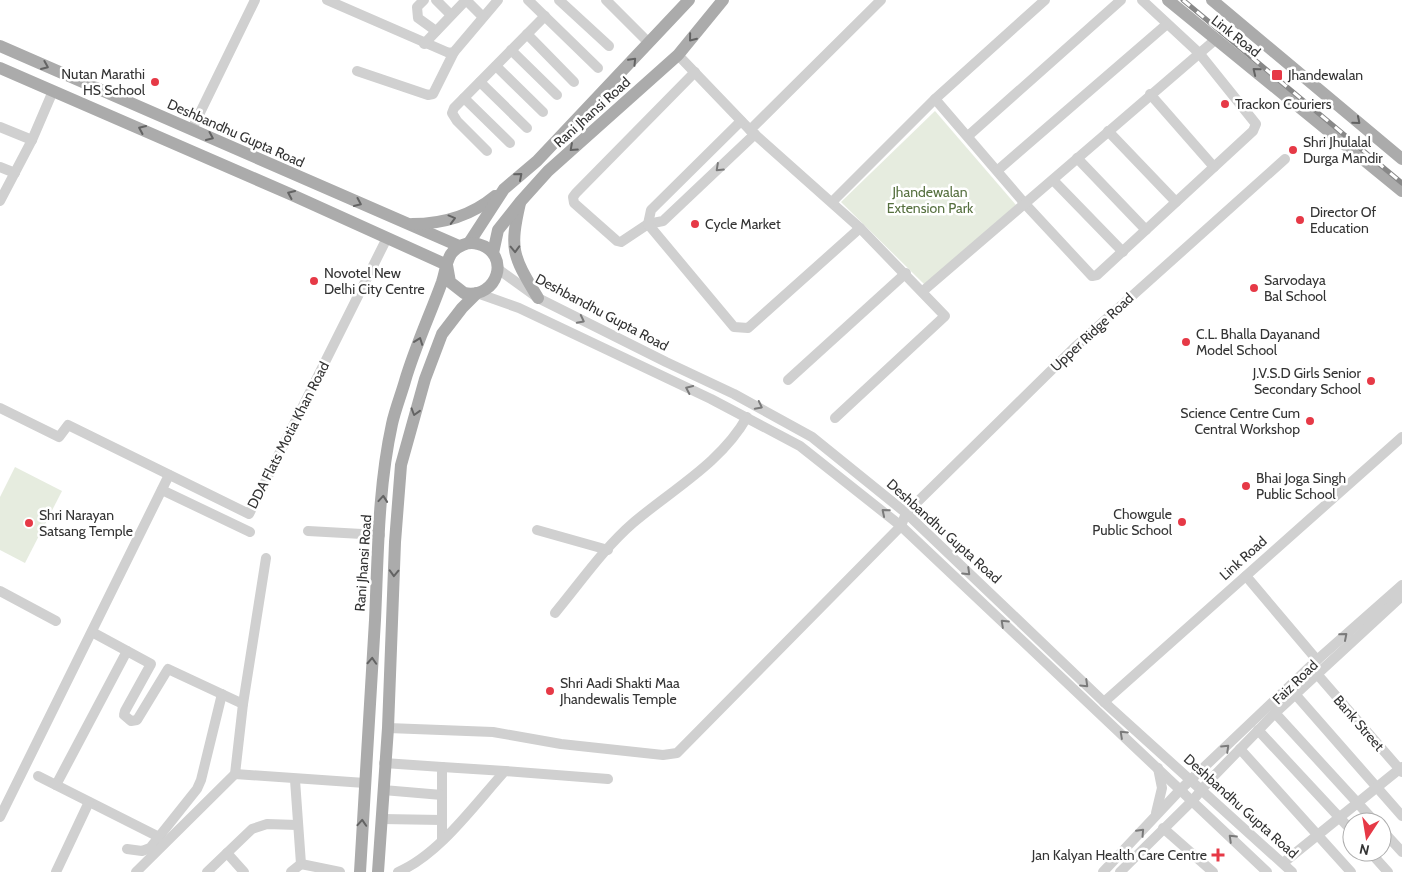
<svg xmlns="http://www.w3.org/2000/svg" width="1402" height="872" font-family="Cabin,sans-serif">
	<style>
		.green { fill: #e6ecdf }
		.lines { fill: none; stroke-linecap: round; stroke-linejoin: round }
		.minor { stroke: #d0d0d0; stroke-width: 10 }
		.major { stroke: #ababab; stroke-width: 12 }
		.rail-casing { stroke: #888; stroke-width: 5 }
		.rail { stroke: #fff; stroke-width: 3; stroke-dasharray: 9; stroke-linecap: butt }
		.oneway { stroke: #636363 }
		.oneway2 { stroke: #7a7a7a }
		.poi-dot { fill: #e63946; stroke: #fff; stroke-width: 2 }
		.labels { text-anchor: middle; dominant-baseline: central; stroke-width: 5; stroke-linejoin: round; paint-order: stroke }
		.street-label { font-size: 14px; fill: #333; stroke: #fff }
		.poi-label { font-size: 14px; fill: #333; stroke: #fff; text-anchor: start }
		.park-label { font-size: 14px; fill: #56703f; stroke: #fff }
	</style>
	<rect width="100%" height="100%" fill="#fff"/>
	<g class="green">
		<polygon points="935,111 1016,205 925,285 841,202"/>
		<polygon points="15,467 62,491 25,563 0,550 0,497"/>
	</g>
	<g class="lines">
		<g class="minor">
			<polyline points="327,0 449,53 454,52 498,0"/>
			<polyline points="424,0 417,7 418,18 436,31"/>
			<polyline points="436,0 451,15"/>
			<polyline points="466,0 483,17"/>
			<polyline points="528,0 598,68"/>
			<polyline points="559,0 609,46"/>
			<polyline points="606,0 649,43"/>
			<polyline points="1045,0 935,99 1026,205 1092,276 1097,275 1253,131 1256,124 1199,53 1142,0"/>
			<polyline points="527,34 574,82"/>
			<polyline points="424,44 466,0"/>
			<polyline points="511,50 557,95"/>
			<polyline points="678,55 750,130 860,228 945,316 835,418"/>
			<polyline points="496,66 543,112"/>
			<polyline points="357,71 428,95 433,94 454,52"/>
			<polyline points="695,72 576,193 573,197 574,203 617,241 621,242 648,224 663,221 755,134"/>
			<polyline points="480,82 527,128"/>
			<polyline points="1150,94 1214,167"/>
			<polyline points="464,98 510,143"/>
			<polyline points="0,127 32,140"/>
			<polyline points="192,129 255,0"/>
			<polyline points="750,130 881,0"/>
			<polyline points="1108,131 1176,202"/>
			<polyline points="968,136 1121,0"/>
			<polyline points="487,151 457,121 452,113 454,108 545,16"/>
			<polyline points="1077,158 1146,230"/>
			<polyline points="0,167 15,173"/>
			<polyline points="998,170 1167,24"/>
			<polyline points="1053,180 1123,252"/>
			<polyline points="0,201 32,140 53,91"/>
			<polyline points="832,202 935,99"/>
			<polyline points="648,224 734,327 748,328 860,228"/>
			<polyline points="648,224 651,210 741,121"/>
			<polyline points="498,269 538,298 666,362 734,394 812,437 906,513 1104,702 1292,872"/>
			<polyline points="923,291 1215,40"/>
			<polyline points="477,293 519,308 711,399 800,446 901,526 1267,872"/>
			<polyline points="788,380 906,273"/>
			<polyline points="0,408 59,437 68,425 249,514 387,238"/>
			<polyline points="162,490 250,532"/>
			<polyline points="537,530 608,550"/>
			<polyline points="308,531 380,535"/>
			<polyline points="1246,576 1317,660"/>
			<polyline points="0,591 56,621"/>
			<path d="M 555,613 C 580,583 604,548 633,523 C 673,489 721,463 747,417"/>
			<polyline points="92,632 151,664 125,711 124,715 131,721 137,720 168,669 243,704"/>
			<polyline points="1317,674 1402,772"/>
			<polyline points="1295,694 1402,816"/>
			<polyline points="1104,702 1402,437"/>
			<polyline points="1275,713 1375,822"/>
			<polyline points="388,728 493,732 561,744 663,755 677,753 901,526 906,513 1075,347 1285,159"/>
			<polyline points="1258,730 1352,831"/>
			<polyline points="1240,749 1351,872"/>
			<polyline points="384,763 442,767 442,840"/>
			<polyline points="442,767 505,771"/>
			<polyline points="235,774 365,783"/>
			<polyline points="38,776 159,837"/>
			<polyline points="295,780 301,864"/>
			<polyline points="56,785 127,651"/>
			<polyline points="383,790 442,795"/>
			<polyline points="1156,813 1162,788 1158,768"/>
			<polyline points="0,817 169,475"/>
			<polyline points="382,819 442,820"/>
			<polyline points="1163,828 1213,872"/>
			<polyline points="1382,830 1402,852"/>
			<polyline points="127,849 142,851 150,848 197,789 201,780 222,694"/>
			<polyline points="1370,852 1388,872"/>
			<polyline points="227,853 244,872"/>
			<polyline points="1283,863 1402,767"/>
			<polyline points="301,864 340,872"/>
			<polyline points="56,872 89,802"/>
			<polyline points="136,872 235,774 243,704 266,558"/>
			<polyline points="207,872 252,829 267,824 297,825"/>
			<polyline points="291,872 301,864"/>
			<path d="M 398,872 C 439,855 475,804 505,771 L 608,779"/>
			<polyline points="1103,872 1181,789 1317,660 1402,585"/>
			<polyline points="1120,872 1193,800 1209,781 1275,713 1402,596"/>
		</g>
		<g class="major">
			<polyline points="1168,0 1402,191"/>
			<polyline points="1212,0 1402,159"/>
			<polyline points="0,46 459,246"/>
			<polyline points="0,68 290,194 447,265"/>
			<path d="M 520,203 C 509,251 513,256 538,298"/>
			<path d="M 412,224 C 443,224 471,216 495,196"/>
			<polyline points="469,243 504,189 537,161 689,0"/>
			<polyline points="493,253 498,230 521,201 548,171 678,55 723,0"/>
			<path d="M 360,872 C 365,788 370,704 375,620 C 378,555 378,488 392,424 C 395,410 401,395 405,381 C 415,347 430,315 442,282 C 445,273 446,262 451,254 C 457,246 468,241 478,244 C 512,253 498,300 464,293 L 450,282 L 447,265"/>
			<polyline points="378,872 388,728 395,542 401,465 425,379 442,334 462,308 477,293"/>
		</g>
		<defs>
			<polyline id="rail" points="1183,0 1402,183"/>
		</defs>
		<use href="#rail" class="rail-casing"/>
		<use href="#rail" class="rail"/>
	</g>
	<defs><path id="oneway-chevron" d="M-2-3.5L2.5 0L-2 3.5" fill="none" stroke-width="1.6" stroke-linecap="round" stroke-linejoin="round" transform="scale(1.25)"/></defs>
	<g class="oneway">
		<use href="#oneway-chevron" transform="translate(692 38) rotate(129)"/>
		<use href="#oneway-chevron" transform="translate(633 61) rotate(-46)"/>
		<use href="#oneway-chevron" transform="translate(45 66) rotate(23)"/>
		<use href="#oneway-chevron" transform="translate(1256 71) rotate(-141)"/>
		<use href="#oneway-chevron" transform="translate(1357 121) rotate(40)"/>
		<use href="#oneway-chevron" transform="translate(142 129) rotate(-156)"/>
		<use href="#oneway-chevron" transform="translate(210 137) rotate(24)"/>
		<use href="#oneway-chevron" transform="translate(573 148) rotate(138)"/>
		<use href="#oneway-chevron" transform="translate(519 176) rotate(-41)"/>
		<use href="#oneway-chevron" transform="translate(291 194) rotate(-156)"/>
		<use href="#oneway-chevron" transform="translate(358 203) rotate(24)"/>
		<use href="#oneway-chevron" transform="translate(452 219) rotate(-15)"/>
		<use href="#oneway-chevron" transform="translate(515 249) rotate(88)"/>
		<use href="#oneway-chevron" transform="translate(419 341) rotate(-70)"/>
		<use href="#oneway-chevron" transform="translate(415 412) rotate(107)"/>
		<use href="#oneway-chevron" transform="translate(383 499) rotate(-85)"/>
		<use href="#oneway-chevron" transform="translate(394 573) rotate(92)"/>
		<use href="#oneway-chevron" transform="translate(372 661) rotate(-87)"/>
		<use href="#oneway-chevron" transform="translate(362 823) rotate(-86)"/>
	</g>
	<g class="oneway2">
		<use href="#oneway-chevron" transform="translate(719 168) rotate(137)"/>
		<use href="#oneway-chevron" transform="translate(581 320) rotate(27)"/>
		<use href="#oneway-chevron" transform="translate(689 389) rotate(-155)"/>
		<use href="#oneway-chevron" transform="translate(759 406) rotate(27)"/>
		<use href="#oneway-chevron" transform="translate(885 512) rotate(-140)"/>
		<use href="#oneway-chevron" transform="translate(967 572) rotate(44)"/>
		<use href="#oneway-chevron" transform="translate(1004 623) rotate(-137)"/>
		<use href="#oneway-chevron" transform="translate(1344 636) rotate(-41)"/>
		<use href="#oneway-chevron" transform="translate(1085 684) rotate(44)"/>
		<use href="#oneway-chevron" transform="translate(1123 734) rotate(-137)"/>
		<use href="#oneway-chevron" transform="translate(1226 748) rotate(-44)"/>
		<use href="#oneway-chevron" transform="translate(1141 832) rotate(-47)"/>
		<use href="#oneway-chevron" transform="translate(1232 838) rotate(-136)"/>
	</g>
	<g class="poi-dot">
		<rect x="1271" y="69" width="12" height="12" rx="2.5"/>
		<circle cx="155" cy="82" r="5"/>
		<circle cx="1225" cy="104" r="5"/>
		<circle cx="1293" cy="150" r="5"/>
		<circle cx="1300" cy="220" r="5"/>
		<circle cx="695" cy="224" r="5"/>
		<circle cx="314" cy="281" r="5"/>
		<circle cx="1254" cy="288" r="5"/>
		<circle cx="1186" cy="342" r="5"/>
		<circle cx="1371" cy="381" r="5"/>
		<circle cx="1310" cy="421" r="5"/>
		<circle cx="1246" cy="486" r="5"/>
		<circle cx="1182" cy="522" r="5"/>
		<circle cx="29" cy="523" r="5"/>
		<circle cx="550" cy="691" r="5"/>
		<path d="M1215.5 847.5h5v5h5v5h-5v5h-5v-5h-5v-5h5z"/>
	</g>
	<g class="labels">
		<g class="street-label">
			<text transform="translate(1236 36) rotate(38)">Link Road</text>
			<text transform="translate(592 112) rotate(-42)">Rani Jhansi Road</text>
			<text transform="translate(236 133) rotate(24)">Deshbandhu Gupta Road</text>
			<text transform="translate(602 312) rotate(28)">Deshbandhu Gupta Road</text>
			<text transform="translate(1092 332) rotate(-43)">Upper Ridge Road</text>
			<text transform="translate(288 435) rotate(-63)">DDA Flats Motia Khan Road</text>
			<text transform="translate(944 531) rotate(42)">Deshbandhu Gupta Road</text>
			<text transform="translate(1243 558) rotate(-42)">Link Road</text>
			<text transform="translate(363 563) rotate(-86)">Rani Jhansi Road</text>
			<text transform="translate(1295 682) rotate(-44)">Faiz Road</text>
			<text transform="translate(1359 723) rotate(49)">Bank Street</text>
			<text transform="translate(1241 806) rotate(42)">Deshbandhu Gupta Road</text>
		</g>
		<g class="poi-label">
			<text x="145" y="74" text-anchor="end">Nutan Marathi<tspan x="145" dy="16">HS School</tspan></text>
			<text x="1288" y="75">Jhandewalan</text>
			<text x="1235" y="104">Trackon Couriers</text>
			<text x="1303" y="142">Shri Jhulalal<tspan x="1303" dy="16">Durga Mandir</tspan></text>
			<text x="1310" y="212">Director Of<tspan x="1310" dy="16">Education</tspan></text>
			<text x="705" y="224">Cycle Market</text>
			<text x="324" y="273">Novotel New<tspan x="324" dy="16">Delhi City Centre</tspan></text>
			<text x="1264" y="280">Sarvodaya<tspan x="1264" dy="16">Bal School</tspan></text>
			<text x="1196" y="334">C.L. Bhalla Dayanand<tspan x="1196" dy="16">Model School</tspan></text>
			<text x="1361" y="373" text-anchor="end">J.V.S.D Girls Senior<tspan x="1361" dy="16">Secondary School</tspan></text>
			<text x="1300" y="413" text-anchor="end">Science Centre Cum<tspan x="1300" dy="16">Central Workshop</tspan></text>
			<text x="1256" y="478">Bhai Joga Singh<tspan x="1256" dy="16">Public School</tspan></text>
			<text x="1172" y="514" text-anchor="end">Chowgule<tspan x="1172" dy="16">Public School</tspan></text>
			<text x="39" y="515">Shri Narayan<tspan x="39" dy="16">Satsang Temple</tspan></text>
			<text x="560" y="683">Shri Aadi Shakti Maa<tspan x="560" dy="16">Jhandewalis Temple</tspan></text>
			<text x="1207" y="855" text-anchor="end">Jan Kalyan Health Care Centre</text>
		</g>
		<g class="park-label">
			<text x="930" y="192">Jhandewalan<tspan x="930" dy="16">Extension Park</tspan></text>
		</g>
	</g>
	<g transform="translate(1367 837) rotate(192)"><circle r="24" fill="#ffffff" stroke="#adadad"/>
	<path d="M0-4L9 19L0 12L-9 19Z" fill="#e63946"/>
	<text y="-8" font-size="14" font-weight="bold" text-anchor="middle" fill="#333333">N</text>
	</g>
</svg>
